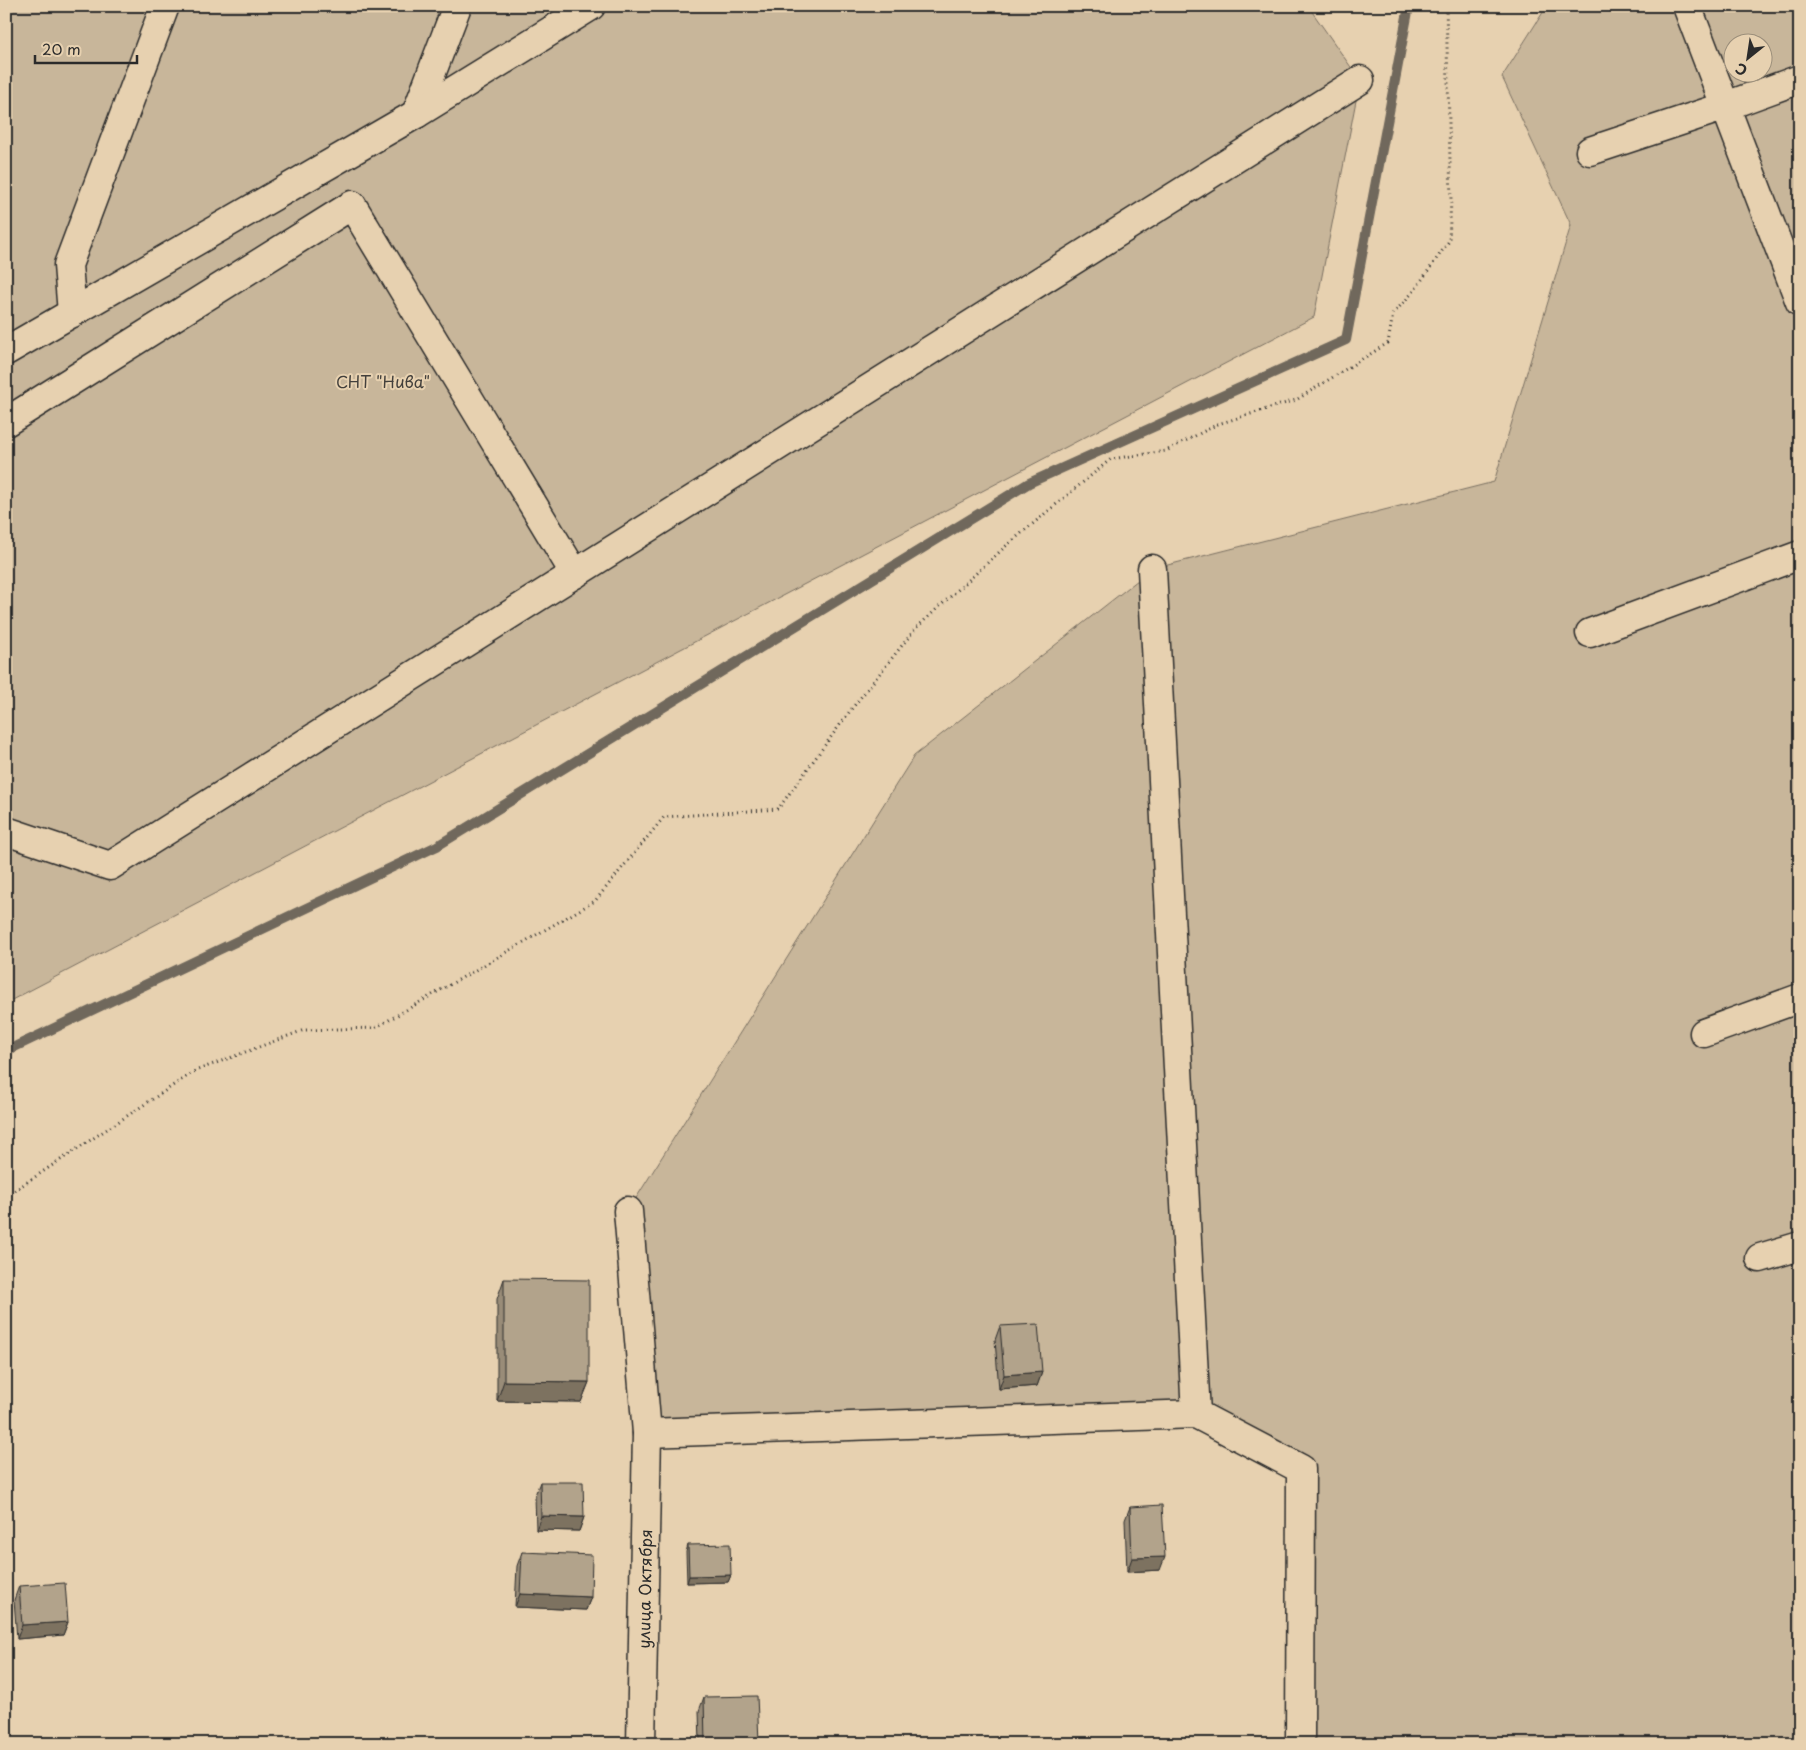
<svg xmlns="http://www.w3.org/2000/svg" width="1806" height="1750" font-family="'Playpen Sans',sans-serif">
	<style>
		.green { fill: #c8b69a; stroke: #7a7062; fill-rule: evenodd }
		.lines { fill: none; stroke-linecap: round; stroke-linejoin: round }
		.stream { stroke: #6f675b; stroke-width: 10 }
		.minor-casing { stroke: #2b2b2b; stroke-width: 31 }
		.path { stroke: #2b2b2b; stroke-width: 3; stroke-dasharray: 1 4; stroke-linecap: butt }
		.minor { stroke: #e7d1b0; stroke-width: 28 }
		.wall { fill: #998c78; stroke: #2b2b2b }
		.shaded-wall { fill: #7d7261; stroke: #2b2b2b }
		.building { fill: #b2a38b; stroke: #2b2b2b }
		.labels { text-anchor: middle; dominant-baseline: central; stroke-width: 4; stroke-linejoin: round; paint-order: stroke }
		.park-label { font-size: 16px; fill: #43403c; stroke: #e7d1b0 }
		.street-label { font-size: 16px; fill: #2b2b2b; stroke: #e7d1b0 }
	</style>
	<rect width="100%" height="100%" fill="#e7d1b0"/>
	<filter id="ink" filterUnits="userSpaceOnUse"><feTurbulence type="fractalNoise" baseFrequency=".02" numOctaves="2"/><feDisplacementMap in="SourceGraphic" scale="10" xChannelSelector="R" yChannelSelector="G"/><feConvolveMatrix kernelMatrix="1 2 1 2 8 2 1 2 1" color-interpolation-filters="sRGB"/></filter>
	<g filter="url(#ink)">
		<g class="green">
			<polygon points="6,6 1308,6 1360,80 1314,317 6,1003"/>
			<path d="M 1547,6 L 1800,6 L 1800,1744 L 1300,1744 L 1300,1469 L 1196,1414 L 647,1433 L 628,1211 L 914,756 L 1152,569 L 1494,482 L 1571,225 L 1502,77 ZM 1734,42 L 1764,42 L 1764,72 L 1734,72 Z"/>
		</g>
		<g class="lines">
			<polyline class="stream" points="6,1051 437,846 1029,483 1346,340 1409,6"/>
			<defs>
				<g id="minor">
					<polyline points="1687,6 1800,302"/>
					<polyline points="416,114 457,6"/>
					<polyline points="1590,151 1726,106 1800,79"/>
					<polyline points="72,313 68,265 165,6"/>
					<polyline points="6,351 416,114 591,6"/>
					<polyline points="6,422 352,205 575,574"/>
					<polyline points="1152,569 1196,1414"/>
					<polyline points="1590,633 1800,555"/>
					<polyline points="6,831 110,866 1360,80"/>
					<polyline points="1704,1033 1800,998"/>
					<polyline points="628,1211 647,1433 641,1744"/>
					<polyline points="1760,1258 1800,1246"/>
					<polyline points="647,1433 1196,1414 1301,1469 1300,1744"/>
				</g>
			</defs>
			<use href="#minor" class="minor-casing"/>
			<polyline class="path" points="6,1196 195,1071 304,1030 375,1028 595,901 664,817 778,809 853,707 916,628 1006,546 1111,459 1166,451 1218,424 1296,400 1388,343 1393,314 1414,291 1449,241 1451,200 1446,6"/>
			<use href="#minor" class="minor"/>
		</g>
		<g class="wall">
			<polygon points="504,1279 589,1382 581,1402 497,1401 497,1299"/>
			<polygon points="1000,1326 1042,1372 1037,1386 999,1389 995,1340"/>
			<polygon points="540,1482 584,1517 579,1531 536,1530 535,1495"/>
			<polygon points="1130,1507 1160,1570 1127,1572 1125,1520"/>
			<polygon points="688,1545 731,1575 728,1582 687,1583 686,1552"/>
			<polygon points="522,1552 591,1597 586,1610 515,1607 517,1566"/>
			<polygon points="19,1586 68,1622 63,1635 17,1639 14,1600"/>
			<polygon points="704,1697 759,1744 700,1744 699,1711"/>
		</g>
		<g class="shaded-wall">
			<polygon points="1042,1372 1037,1386 999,1389 1004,1375"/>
			<polygon points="504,1381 589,1382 581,1402 497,1401"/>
			<polygon points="541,1516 584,1517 579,1531 536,1530"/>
			<polygon points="1165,1557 1160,1570 1127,1572 1132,1558"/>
			<polygon points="731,1575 728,1582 687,1583 689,1576"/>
			<polygon points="520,1594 591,1597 586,1610 515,1607"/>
			<polygon points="68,1622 63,1635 17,1639 22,1625"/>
			<polygon points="759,1742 759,1744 713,1744"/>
		</g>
		<g class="building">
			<polygon points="504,1279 589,1280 589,1382 504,1381"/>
			<polygon points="1038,1324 1042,1372 1004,1375 1000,1326"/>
			<polygon points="540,1482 583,1482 584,1517 541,1516"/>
			<polygon points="1162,1505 1165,1557 1132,1558 1130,1507"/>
			<polygon points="730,1544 731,1575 689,1576 688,1545"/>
			<polygon points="522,1552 592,1555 591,1597 520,1594"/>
			<polygon points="65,1583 68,1622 22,1625 19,1586"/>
			<polygon points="757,1696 759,1742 705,1744 704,1697"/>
		</g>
	</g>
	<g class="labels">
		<g class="park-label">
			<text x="383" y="381">СНТ "Нива"</text>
		</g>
		<g class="street-label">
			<text transform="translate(644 1589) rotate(-89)">улица Октября</text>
		</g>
	</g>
	<rect width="1806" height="1750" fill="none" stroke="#e7d1b0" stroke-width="25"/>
	<rect x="12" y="12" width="1781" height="1725" fill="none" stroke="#2b2b2b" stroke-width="2" filter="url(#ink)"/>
	<g transform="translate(1748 58) rotate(210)"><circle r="24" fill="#e7d1b0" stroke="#9c8f7b"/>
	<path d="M0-4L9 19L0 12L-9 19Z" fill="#2b2b2b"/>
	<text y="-8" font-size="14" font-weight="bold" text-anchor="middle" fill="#2b2b2b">С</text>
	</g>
	<path d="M35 55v8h102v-8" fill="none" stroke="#2b2b2b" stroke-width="2.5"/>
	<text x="42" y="55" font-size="15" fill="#2b2b2b" stroke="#e7d1b0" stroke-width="4" paint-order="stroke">20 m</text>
</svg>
